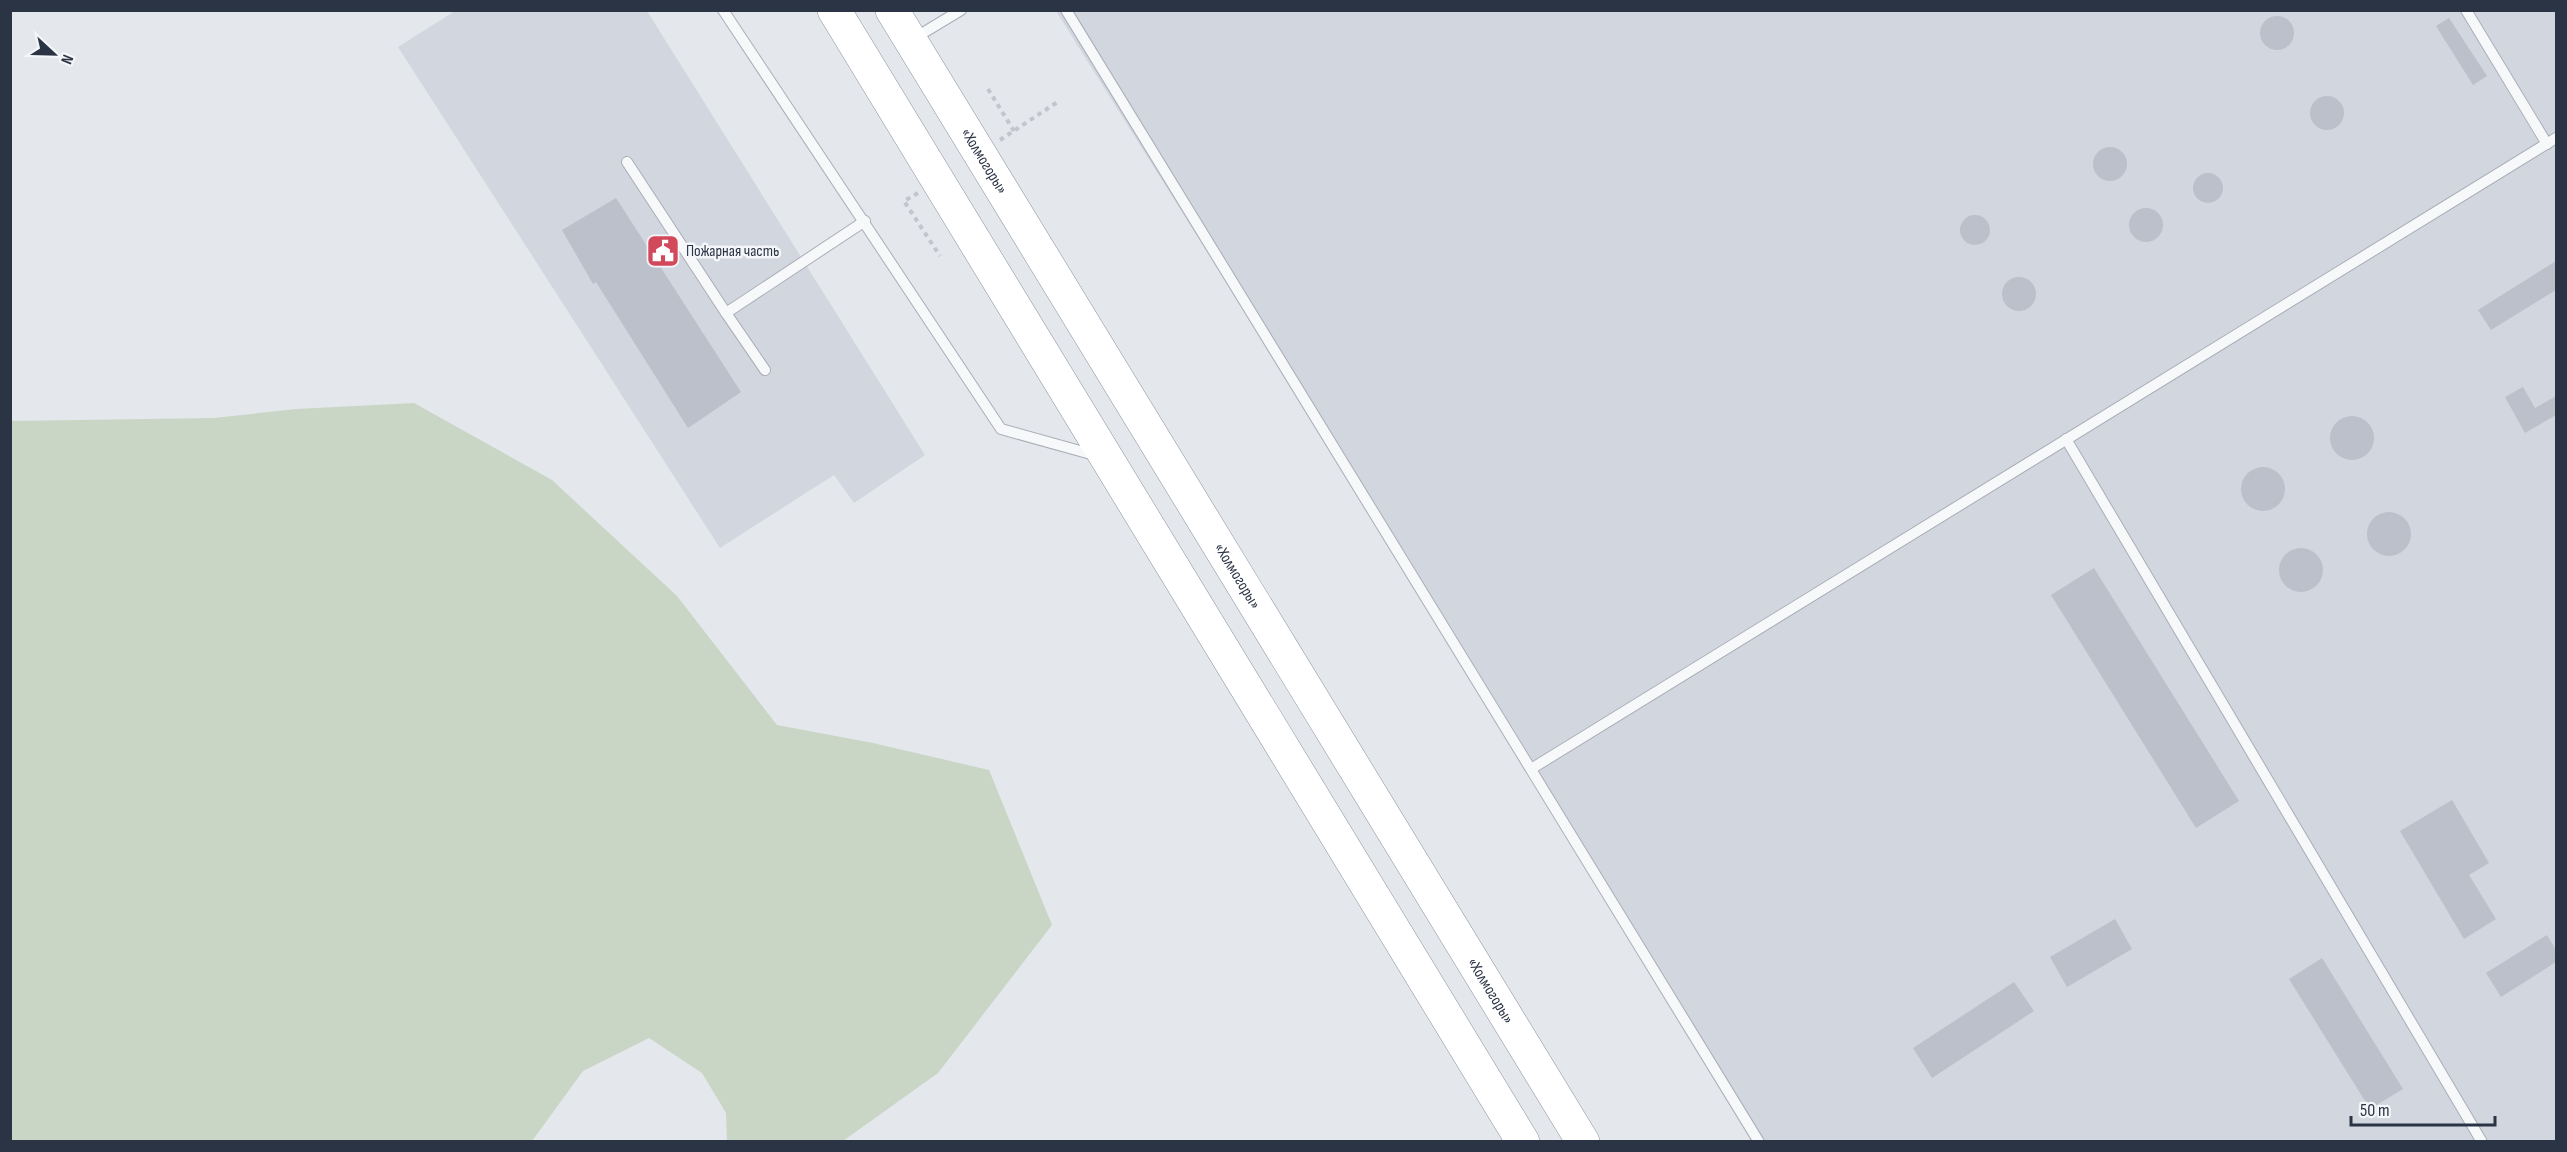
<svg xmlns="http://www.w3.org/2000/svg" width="2567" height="1152" font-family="'Sofia Sans Condensed',sans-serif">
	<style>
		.built { fill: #d2d6de }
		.green { fill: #c9d6c5 }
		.building { fill: #bbc0ca }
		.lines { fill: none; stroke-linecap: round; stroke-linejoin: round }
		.service-casing { stroke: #a9aeb7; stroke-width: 12 }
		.trunk-casing { stroke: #8b94a3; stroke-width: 34 }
		.path { stroke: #c2c5cb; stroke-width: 4; stroke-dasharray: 4.5 4.5; stroke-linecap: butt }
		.service { stroke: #f7f8fa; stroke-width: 10 }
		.trunk { stroke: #fff; stroke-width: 33 }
		.labels { text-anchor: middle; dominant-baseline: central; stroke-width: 5; stroke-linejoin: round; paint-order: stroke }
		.street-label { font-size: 16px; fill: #2b3445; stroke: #f4f6f9 }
		.poi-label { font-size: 16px; fill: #2b3445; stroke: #f4f6f9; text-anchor: start }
	</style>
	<rect width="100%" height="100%" fill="#e4e7ec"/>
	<g class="built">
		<polygon points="455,11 647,11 925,455 854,503 834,475 720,548 398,47"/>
		<polygon points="1056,11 2556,11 2556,1141 1764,1141"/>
	</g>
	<polygon class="green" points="414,403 552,480 677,596 777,725 873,743 989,770 1052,925 938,1073 843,1141 727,1141 726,1113 702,1073 649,1038 583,1071 532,1141 11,1141 11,421 214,418 296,409"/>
	<g class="building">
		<circle cx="2277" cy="33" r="17"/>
		<polygon points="2449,18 2487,76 2473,85 2436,26"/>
		<circle cx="2327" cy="113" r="17"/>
		<circle cx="2110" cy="164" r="17"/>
		<circle cx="2208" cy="188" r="15"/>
		<polygon points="616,198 741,392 688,428 596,282 593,284 562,230"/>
		<circle cx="2146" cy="225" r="17"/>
		<circle cx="1975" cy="230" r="15"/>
		<polygon points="2556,261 2556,290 2491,330 2478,310"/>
		<circle cx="2019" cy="294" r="17"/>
		<polygon points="2523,387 2535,408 2556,396 2556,415 2525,433 2505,397"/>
		<circle cx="2352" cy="438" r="22"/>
		<circle cx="2263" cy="489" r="22"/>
		<circle cx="2389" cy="534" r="22"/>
		<circle cx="2301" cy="570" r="22"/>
		<polygon points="2094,568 2239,801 2196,828 2051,595"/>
		<polygon points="2452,800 2489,863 2469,875 2496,919 2464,939 2400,831"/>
		<polygon points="2115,919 2132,949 2067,987 2050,957"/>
		<polygon points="2547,935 2556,950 2556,962 2501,997 2486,973"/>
		<polygon points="2322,958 2403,1089 2370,1109 2289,979"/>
		<polygon points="2014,982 2034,1011 1932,1078 1913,1048"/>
	</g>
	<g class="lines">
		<defs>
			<g id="service">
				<polyline points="723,10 1001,429 1098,456"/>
				<polyline points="1066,10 1759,1142"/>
				<polyline points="2466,10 2547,144"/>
				<polyline points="913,39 961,10"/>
				<polyline points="627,162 726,313 865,221"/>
				<polyline points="726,313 765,370"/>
				<polyline points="2066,439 2482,1142"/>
				<polyline points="1531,769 2556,138"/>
			</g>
			<g id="trunk">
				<polyline points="834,10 1523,1142"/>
				<path id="s1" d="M 892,10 L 1583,1142"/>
			</g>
		</defs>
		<use href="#service" class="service-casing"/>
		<use href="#trunk" class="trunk-casing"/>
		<g class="path">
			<polyline points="988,89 1014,131"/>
			<polyline points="1000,140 1059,101"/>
			<polyline points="918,193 904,201 940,256"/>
		</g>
		<use href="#service" class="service"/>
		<use href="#trunk" class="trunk"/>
	</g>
	<defs>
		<symbol id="civic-square" viewBox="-11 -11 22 22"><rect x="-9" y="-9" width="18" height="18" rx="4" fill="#d1495b" stroke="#f4f6f9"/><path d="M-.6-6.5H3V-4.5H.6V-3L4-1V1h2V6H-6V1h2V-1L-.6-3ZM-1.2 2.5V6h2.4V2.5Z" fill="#fff"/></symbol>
	</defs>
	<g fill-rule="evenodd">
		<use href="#civic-square" x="644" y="232" width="38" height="38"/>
	</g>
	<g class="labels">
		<g class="street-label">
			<text stroke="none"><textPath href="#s1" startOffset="177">«Холмогоры»</textPath></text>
			<text stroke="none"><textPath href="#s1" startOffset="663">«Холмогоры»</textPath></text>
			<text stroke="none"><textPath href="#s1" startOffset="1149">«Холмогоры»</textPath></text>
		</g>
		<g class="poi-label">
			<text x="686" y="251">Пожарная часть</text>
		</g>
	</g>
	<rect width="2567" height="1152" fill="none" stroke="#2b3445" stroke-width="24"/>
	<g transform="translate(54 54) rotate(112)" stroke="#f4f6f9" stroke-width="4.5" paint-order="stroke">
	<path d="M0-4.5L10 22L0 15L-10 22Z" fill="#2b3445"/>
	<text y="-9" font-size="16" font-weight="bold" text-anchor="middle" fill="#2b3445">N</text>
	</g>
	<path d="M2351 1116v9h144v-9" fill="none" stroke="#2b3445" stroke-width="3"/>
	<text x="2360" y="1116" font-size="18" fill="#2b3445" stroke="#f4f6f9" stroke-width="4.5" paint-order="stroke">50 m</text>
</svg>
